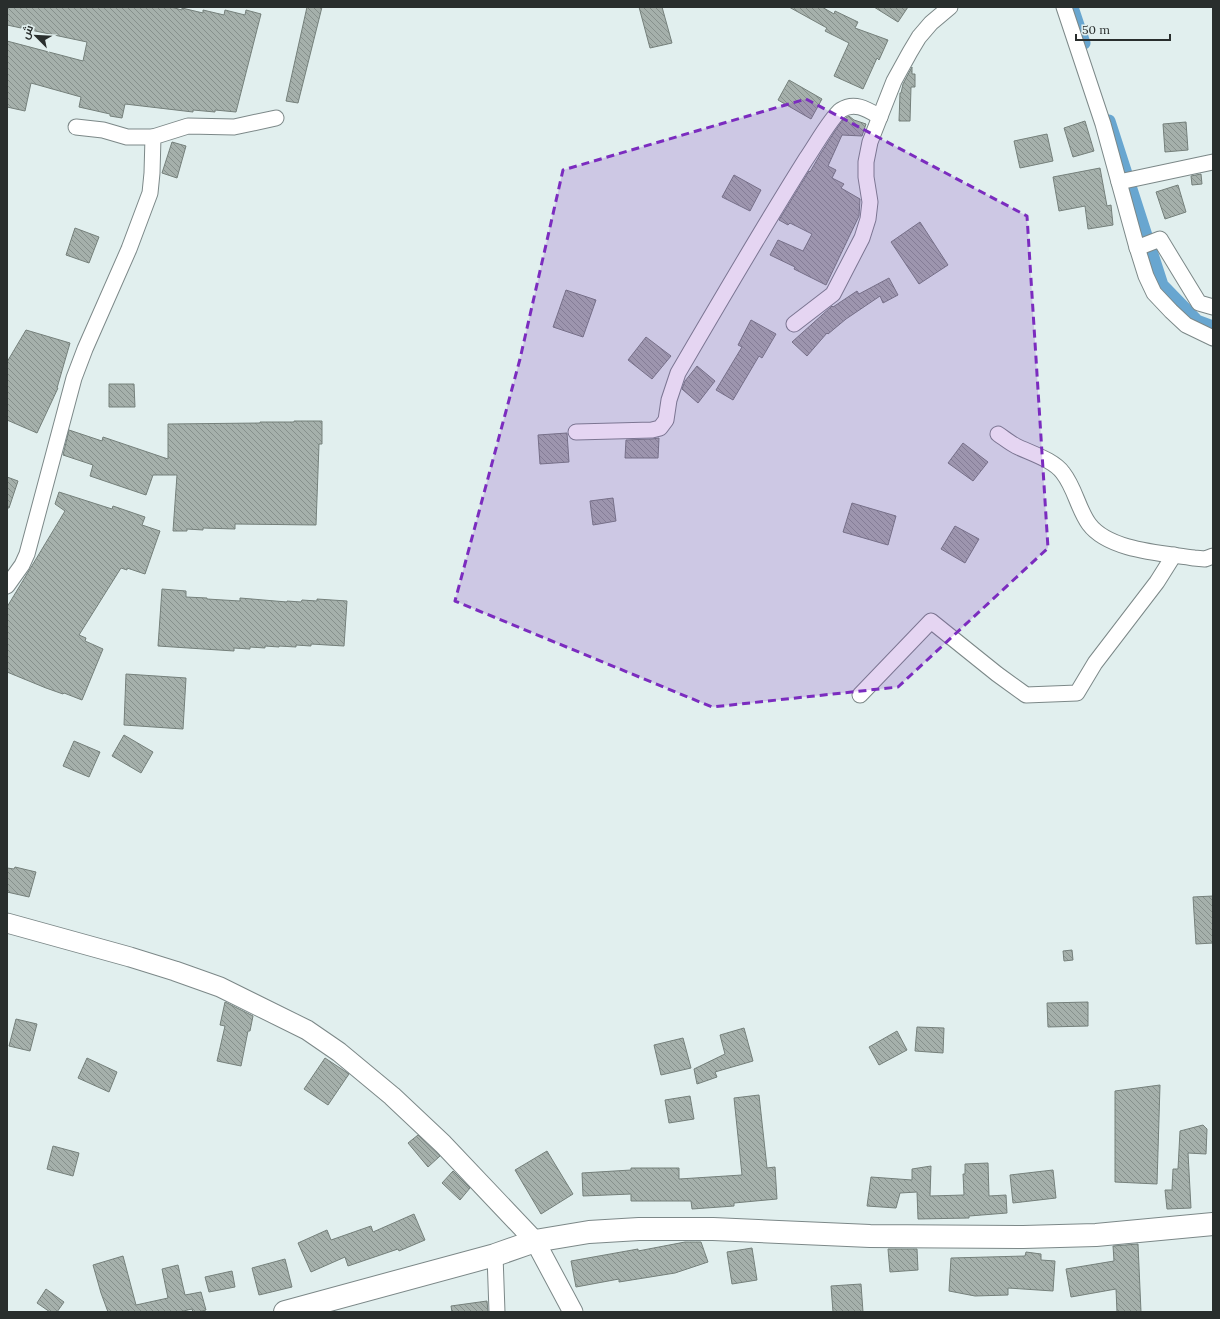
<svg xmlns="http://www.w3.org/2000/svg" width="1220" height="1319" font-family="Lora,Cairo,serif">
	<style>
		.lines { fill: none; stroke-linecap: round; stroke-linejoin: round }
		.canal { stroke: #68a6d0; stroke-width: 13 }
		.building { fill: url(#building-back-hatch); stroke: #75807b }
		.minor-casing { stroke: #7c8888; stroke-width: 17 }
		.tertiary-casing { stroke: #7c8888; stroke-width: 21 }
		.secondary-casing { stroke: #7c8888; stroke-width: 24 }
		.minor { stroke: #fff; stroke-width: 15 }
		.tertiary { stroke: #fff; stroke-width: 19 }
		.secondary { stroke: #fff; stroke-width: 22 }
		.marked { fill: #7b2cbf; fill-opacity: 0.2; stroke: #7b2cbf; stroke-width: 3; stroke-dasharray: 8 5; stroke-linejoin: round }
	</style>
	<defs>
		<pattern id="building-back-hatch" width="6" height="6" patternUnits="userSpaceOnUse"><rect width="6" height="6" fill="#a5b0ab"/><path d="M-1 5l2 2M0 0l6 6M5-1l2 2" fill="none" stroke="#86908c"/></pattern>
	</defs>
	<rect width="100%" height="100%" fill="#e1efee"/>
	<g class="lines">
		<g class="canal">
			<polyline points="1072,7 1084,43"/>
			<polyline points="1109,121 1162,285 1197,321 1213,327"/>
		</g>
	</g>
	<g class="building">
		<polygon points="7,7 171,7 182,10 182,8 203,13 203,10 224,15 225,10 245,15 246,10 261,14 236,112 215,110 215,112 193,110 193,112 125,104 122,118 110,116 110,114 79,107 81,97 31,83 25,111 7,107 7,41 83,61 87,42 7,25"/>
		<polygon points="307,7 322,7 298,103 286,101"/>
		<polygon points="639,7 662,7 672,43 650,48"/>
		<polygon points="789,7 822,7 834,14 835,11 858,22 855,28 888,40 879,60 877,58 863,89 834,76 849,43 825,31 827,28"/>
		<polygon points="874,7 908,7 898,22"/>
		<polygon points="912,67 912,74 915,74 915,87 911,87 910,121 899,121 900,93 901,93 903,84"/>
		<polygon points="789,80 822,99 811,119 778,100"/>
		<polygon points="849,116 854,120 866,124 862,136 842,135 828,166 836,170 832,178 844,184 841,188 860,199 859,216 826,285 794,269 795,267 770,255 778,240 803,251 812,234 790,223 788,225 779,220 809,171 810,172 821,153 835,131 843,120"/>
		<polygon points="1085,121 1094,151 1073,157 1064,128"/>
		<polygon points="1186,122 1188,150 1165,152 1163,124"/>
		<polygon points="1047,134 1053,161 1020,168 1014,141"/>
		<polygon points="172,142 186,146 177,178 162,173"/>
		<polygon points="1100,168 1107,206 1111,205 1113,225 1088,229 1085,206 1059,211 1053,177"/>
		<polygon points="1201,174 1202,184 1192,185 1191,176"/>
		<polygon points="734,175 761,190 750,211 722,197"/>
		<polygon points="1178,185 1186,212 1165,219 1156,192"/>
		<polygon points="920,222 948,265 919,284 891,242"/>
		<polygon points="75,228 99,237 89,263 66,255"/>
		<polygon points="889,278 898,295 883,303 880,296 846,319 828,334 827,333 807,356 792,342 832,306 833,307 857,291 859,294"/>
		<polygon points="566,290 596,300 583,337 553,327"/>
		<polygon points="751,320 776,334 762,358 759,356 733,400 716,390 742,347 738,345"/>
		<polygon points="26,330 70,343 57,388 58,388 37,433 7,420 7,362"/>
		<polygon points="646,337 671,356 652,379 628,360"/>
		<polygon points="697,366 715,381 698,403 682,389 685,381"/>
		<polygon points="109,384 134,384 135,407 109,407"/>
		<polygon points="294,421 322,421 322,444 319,444 316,525 235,524 235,529 203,528 203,530 187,529 187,531 173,531 177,475 153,475 146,495 90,476 93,465 63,455 69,430 102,441 103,437 168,459 168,424 260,423 260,422 294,422"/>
		<polygon points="567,433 569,462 540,464 538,435"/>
		<polygon points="659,438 658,458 625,458 626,440 652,439"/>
		<polygon points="963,443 988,462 973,481 948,463"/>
		<polygon points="7,477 18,481 9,508 7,508"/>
		<polygon points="59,492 112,509 113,506 145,517 142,525 160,531 145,574 127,568 127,570 121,568 79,635 86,638 85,641 103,649 82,700 64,693 63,694 46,688 7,672 7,607 65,511 55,504"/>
		<polygon points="613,498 616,521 593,525 590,501"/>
		<polygon points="852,503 896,516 888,545 843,532"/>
		<polygon points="955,526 979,539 965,563 941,549"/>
		<polygon points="162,589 186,591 186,597 207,598 207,599 240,601 240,598 287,602 287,601 301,602 302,600 317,601 317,599 347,601 344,646 311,644 311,646 296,645 296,647 279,646 279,647 265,646 265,648 250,647 250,649 234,648 234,651 158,646"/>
		<polygon points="126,674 186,678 183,729 124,725"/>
		<polygon points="124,735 153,752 141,773 112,756"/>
		<polygon points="74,741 100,752 89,777 63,766"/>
		<polygon points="15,867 36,872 29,897 7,892 7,868 14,869"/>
		<polygon points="1213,896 1213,943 1196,944 1193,897"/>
		<polygon points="1072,950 1073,960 1064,961 1063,951"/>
		<polygon points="225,1002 253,1016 250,1031 248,1031 241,1066 217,1061 225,1026 220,1025"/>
		<polygon points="1088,1002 1088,1026 1048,1027 1047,1003"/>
		<polygon points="16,1019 37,1024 30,1051 9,1046"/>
		<polygon points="917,1027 944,1028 943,1053 915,1051"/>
		<polygon points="744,1028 753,1061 715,1072 717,1077 697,1084 694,1069 725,1054 720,1035"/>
		<polygon points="897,1031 907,1050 879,1065 869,1047"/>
		<polygon points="683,1038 691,1068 661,1075 654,1045"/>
		<polygon points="87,1058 117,1072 109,1092 78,1078"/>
		<polygon points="325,1058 349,1074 328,1105 304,1089"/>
		<polygon points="1160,1085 1157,1184 1115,1182 1115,1091"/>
		<polygon points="759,1095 767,1168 775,1167 777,1199 734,1203 734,1206 692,1209 691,1201 631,1201 631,1194 583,1196 582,1173 631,1170 631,1168 679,1168 679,1179 742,1175 734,1098"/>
		<polygon points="690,1096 694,1119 669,1123 665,1100"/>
		<polygon points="1203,1125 1207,1129 1206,1154 1188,1153 1191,1208 1167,1209 1165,1190 1172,1190 1173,1169 1178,1169 1180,1131"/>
		<polygon points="418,1135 440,1156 428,1167 408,1143"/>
		<polygon points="53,1146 79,1153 73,1176 47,1169"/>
		<polygon points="547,1151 573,1194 541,1214 515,1170"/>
		<polygon points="988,1163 989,1196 1006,1195 1007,1213 969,1216 969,1218 918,1219 917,1192 900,1193 896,1208 867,1206 871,1177 912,1180 912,1169 931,1166 930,1196 964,1195 963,1174 965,1174 965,1164"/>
		<polygon points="1053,1170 1056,1198 1013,1203 1010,1175"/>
		<polygon points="453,1171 470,1188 460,1200 442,1183"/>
		<polygon points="414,1214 425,1240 399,1251 398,1249 348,1266 345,1257 311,1272 298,1243 327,1230 331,1240 371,1226 373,1232"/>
		<polygon points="685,1242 701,1242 708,1262 675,1273 619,1282 619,1279 576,1287 571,1261 638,1249 638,1251"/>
		<polygon points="1138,1244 1141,1312 1117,1312 1116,1289 1071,1297 1066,1269 1114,1261 1113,1246"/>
		<polygon points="752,1248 757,1280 732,1284 727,1252"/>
		<polygon points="888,1249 917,1249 918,1270 890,1272"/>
		<polygon points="1026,1252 1041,1254 1041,1260 1055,1261 1053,1291 1008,1288 1008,1295 975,1296 949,1291 951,1258 1025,1256"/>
		<polygon points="123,1256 136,1305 168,1298 162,1269 178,1265 185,1295 201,1292 206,1310 198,1312 193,1312 192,1309 179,1312 108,1312 101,1293 93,1265"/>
		<polygon points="285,1259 292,1287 259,1295 252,1268"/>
		<polygon points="232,1271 235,1287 209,1292 205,1277"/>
		<polygon points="861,1284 863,1312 833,1312 831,1286"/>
		<polygon points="46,1289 64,1302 57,1312 50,1312 37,1303"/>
		<polygon points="487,1301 488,1312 452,1312 451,1306"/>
	</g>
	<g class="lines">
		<defs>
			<g id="minor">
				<polyline points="1064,7 1103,124 1136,244 1146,276 1154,293 1171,311 1186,325 1213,338"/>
				<polyline points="76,127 103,130 127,137 153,137"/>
				<polyline points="1119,182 1213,162"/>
				<polyline points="1137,248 1160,239 1199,303 1213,307"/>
				<polyline points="794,324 833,294 862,238 868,219 870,202 866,177 866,162 870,142 894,81 910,52 919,37 931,23 950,7"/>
				<path d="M 576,432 L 652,430 L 660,428 L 666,420 L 669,400 L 678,373 C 720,301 762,229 806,159 C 814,148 831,117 841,110 C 855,101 868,110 880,117"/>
				<path d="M 998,434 C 1004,438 1010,443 1016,446 C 1030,453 1054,460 1063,473 C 1075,488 1078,509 1089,524 C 1109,551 1163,553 1194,558 L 1205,559 L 1213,556"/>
				<polyline points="7,586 22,565 27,554 74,378 85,349 129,249 150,193 152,173 153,137 188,126 234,127 276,118"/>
				<polyline points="860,695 931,621 997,674 1026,695 1077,693 1095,663 1157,582 1174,555"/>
				<polyline points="495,1255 497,1312"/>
			</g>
			<polyline id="tertiary" points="7,923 130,957 175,971 220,987 307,1030 339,1052 392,1096 443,1144 535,1241 573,1312"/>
			<polyline id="secondary" points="285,1312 495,1255 535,1241 589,1232 639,1229 713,1229 870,1236 1023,1237 1096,1235 1213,1224"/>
		</defs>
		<use href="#minor" class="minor-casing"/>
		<use href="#tertiary" class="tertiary-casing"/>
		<use href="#secondary" class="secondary-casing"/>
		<use href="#minor" class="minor"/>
		<use href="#tertiary" class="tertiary"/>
		<use href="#secondary" class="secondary"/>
	</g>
	<path class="marked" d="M 806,99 L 1027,216 L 1048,548 L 898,687 L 712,707 L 455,601 L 520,359 L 563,170 Z"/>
	<rect width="1220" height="1319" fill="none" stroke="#292e2d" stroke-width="16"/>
	<g transform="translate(36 36) rotate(294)" stroke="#e1efee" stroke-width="3" paint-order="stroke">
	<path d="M0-3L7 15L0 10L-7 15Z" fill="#292e2d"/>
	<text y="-6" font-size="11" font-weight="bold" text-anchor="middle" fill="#292e2d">ش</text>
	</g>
	<path d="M1076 34v6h94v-6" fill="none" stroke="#292e2d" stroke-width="2"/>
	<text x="1082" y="34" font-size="12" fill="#292e2d" stroke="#e1efee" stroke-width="3" paint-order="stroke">50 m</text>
</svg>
